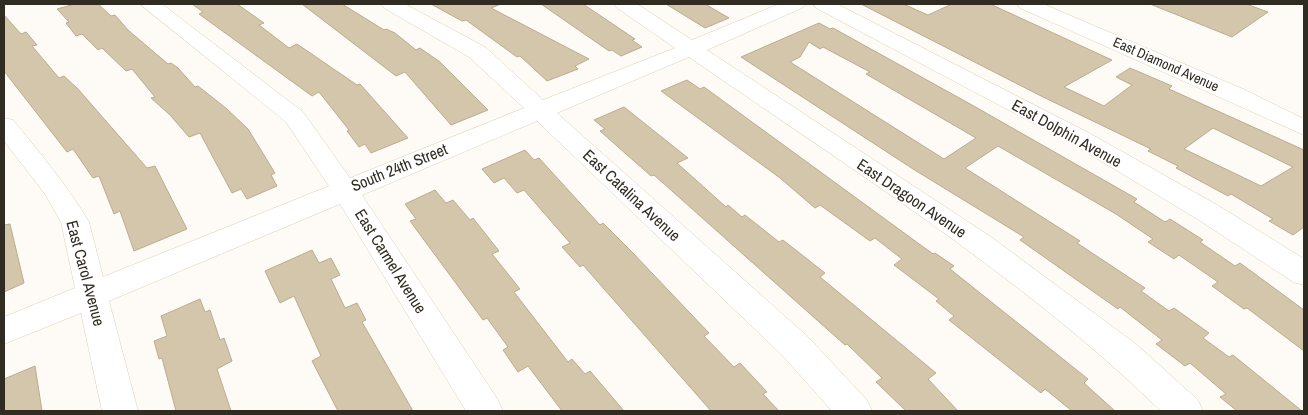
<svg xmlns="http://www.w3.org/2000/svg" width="1308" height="415" font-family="'Archivo Narrow',sans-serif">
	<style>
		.building { fill: #d4c6aa; stroke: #baac90; fill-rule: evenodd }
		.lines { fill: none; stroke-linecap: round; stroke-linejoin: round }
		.minor-casing { stroke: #ded0b4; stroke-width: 1 }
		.minor { fill: #fff; fill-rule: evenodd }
		.labels { text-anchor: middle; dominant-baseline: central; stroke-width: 4; stroke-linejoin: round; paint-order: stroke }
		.far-street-label { font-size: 14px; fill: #312c21; stroke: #fff }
		.street-label { font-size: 16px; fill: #312c21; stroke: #fff }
	</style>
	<rect width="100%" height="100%" fill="#fefbf6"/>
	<g class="building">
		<polygon points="75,4 98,4 111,16 115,15 128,30 168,64 171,63 178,68 195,87 198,86 227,109 248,129 275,173 271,175 277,186 247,199 241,189 232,193 200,133 189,137 170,115 151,98 155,97 132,69 126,71 102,48 98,50 82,34 76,36 66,23 69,22 57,9"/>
		<polygon points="192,4 237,4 264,23 259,25 289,48 297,44 357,85 360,84 408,138 371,153 365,144 359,147 347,131 349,130 319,92 312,96 199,14 203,12"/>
		<polygon points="302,4 342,4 384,30 386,29 395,33 416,50 420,48 440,62 488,110 451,125 405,72 396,76"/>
		<polygon points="431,4 501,4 491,8 589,59 575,66 578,69 547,81 520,56 517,57 466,20 462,21"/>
		<polygon points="541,4 583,4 635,39 632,40 642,47 621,56 612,50 609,51"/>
		<polygon points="666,4 705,4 729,18 705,28"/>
		<path d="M 861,4 L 903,4 L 928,15 L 952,4 L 990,4 L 1112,60 L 1064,87 L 1104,106 L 1132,85 L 1116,77 L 1130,68 L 1172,86 L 1169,89 L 1304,150 L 1304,227 L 1293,235 L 1269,221 L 1273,219 L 1231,194 L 1228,196 L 1176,168 L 1178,166 L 1148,151 L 1151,149 L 1041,96 ZM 1213,128 L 1293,167 L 1261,186 L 1184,149 Z"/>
		<polygon points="1150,4 1246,4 1268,12 1232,37"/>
		<polygon points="4,15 21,34 26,32 37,45 32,46 59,78 64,76 78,89 147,168 155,166 187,229 134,251 120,211 114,214 99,176 93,178 73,149 67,152 4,71"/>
		<path d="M 819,23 L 830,29 L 833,28 L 972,105 L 1137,199 L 1134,202 L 1165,222 L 1170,219 L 1203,240 L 1200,242 L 1235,266 L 1240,263 L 1304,310 L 1304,351 L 1247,308 L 1244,309 L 1212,286 L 1218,282 L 1179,255 L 1174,259 L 1148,242 L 1153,239 L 1116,214 L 998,146 L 965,168 L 1080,241 L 1077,243 L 1145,288 L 1141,291 L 1169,311 L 1174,308 L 1209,333 L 1203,338 L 1229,357 L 1233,355 L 1302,411 L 1237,411 L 1220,397 L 1226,394 L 1190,363 L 1185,366 L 1156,344 L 1162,340 L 1120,307 L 1118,309 L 1020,240 L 1024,237 L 913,169 L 741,57 ZM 809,42 L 820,49 L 823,47 L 870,72 L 866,74 L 976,138 L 944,159 L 790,62 L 800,57 Z"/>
		<polygon points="687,80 700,89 704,87 933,254 935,253 954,266 950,269 1088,379 1084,383 1115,411 1072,411 1045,389 1041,393 949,320 954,316 936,301 939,299 894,265 902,259 875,238 870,241 820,205 815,208 780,178 661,91"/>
		<polygon points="624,107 688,158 677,163 726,207 728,205 742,217 745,215 779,242 783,240 825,273 820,277 936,373 928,379 958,411 906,411 876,382 882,378 847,344 845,345 654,175 651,176 600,131 605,129 594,120"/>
		<polygon points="525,150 534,160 539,158 600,225 603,223 632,252 709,333 704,336 734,367 740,363 767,392 763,394 779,411 711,411 583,265 580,267 562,247 570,243 524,190 517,193 504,178 494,183 482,169"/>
		<polygon points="435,190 446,203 453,200 470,220 473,218 499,251 492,254 520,289 514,292 568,362 572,359 585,374 590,371 624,411 562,411 528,366 518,372 503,350 508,347 487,318 483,320 410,221 416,219 405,204"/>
		<polygon points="10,224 24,283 4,292 4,225"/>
		<polygon points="312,250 319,263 331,258 340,275 331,279 345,308 357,303 366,320 362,322 413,411 338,411 312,361 321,356 294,296 280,303 265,271"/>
		<polygon points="200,299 205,312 210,310 220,340 224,338 232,361 217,369 231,411 176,411 162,358 159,359 154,341 167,336 161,316"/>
		<polygon points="35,366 42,411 4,411 4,379"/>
	</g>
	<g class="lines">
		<defs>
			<g id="minor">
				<path d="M 140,4 L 162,4 L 303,112 L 350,178 L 524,108 L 469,57 L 384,8 L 381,4 L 405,4 L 485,47 L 543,100 L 675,48 L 617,8 L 614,4 L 637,4 L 692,40 L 779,4 L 805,4 L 802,8 L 707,50 L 991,237 L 1136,344 L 1198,400 L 1203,411 L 1161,411 C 1020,274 850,169 689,57 L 557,113 L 807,336 L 867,400 L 872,411 L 832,411 L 783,356 L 537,121 L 362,195 L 498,400 L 503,411 L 466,411 L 340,204 L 109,301 L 138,411 L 102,411 L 81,313 L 4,344 L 4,317 L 75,288 L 61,222 L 45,194 L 4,141 L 4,118 L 13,120 C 40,153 67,185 89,222 L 103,277 L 329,186 L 286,122 Z"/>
				<polygon points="813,4 837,4 1089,133 1219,206 1304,259 1304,285 1293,282 1199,220 1071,143 816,8"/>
				<polygon points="1017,4 1043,4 1243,89 1304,119 1304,135 1020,8"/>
			</g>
		</defs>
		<use href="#minor" class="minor-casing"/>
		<use href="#minor" class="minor"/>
	</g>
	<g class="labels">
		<g class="far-street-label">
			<text transform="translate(1166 64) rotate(24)">East Diamond Avenue</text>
		</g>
		<g class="street-label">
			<text transform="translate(1067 133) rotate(29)">East Dolphin Avenue</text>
			<text transform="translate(399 167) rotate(-22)">South 24th Street</text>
			<text transform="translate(632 195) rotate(43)">East Catalina Avenue</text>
			<text transform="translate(912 198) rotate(34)">East Dragoon Avenue</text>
			<text transform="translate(391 261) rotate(58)">East Carmel Avenue</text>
			<text transform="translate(86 273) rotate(75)">East Carol Avenue</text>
		</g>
	</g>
	<rect width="1308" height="415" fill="none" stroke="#312c21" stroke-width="10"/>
</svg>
